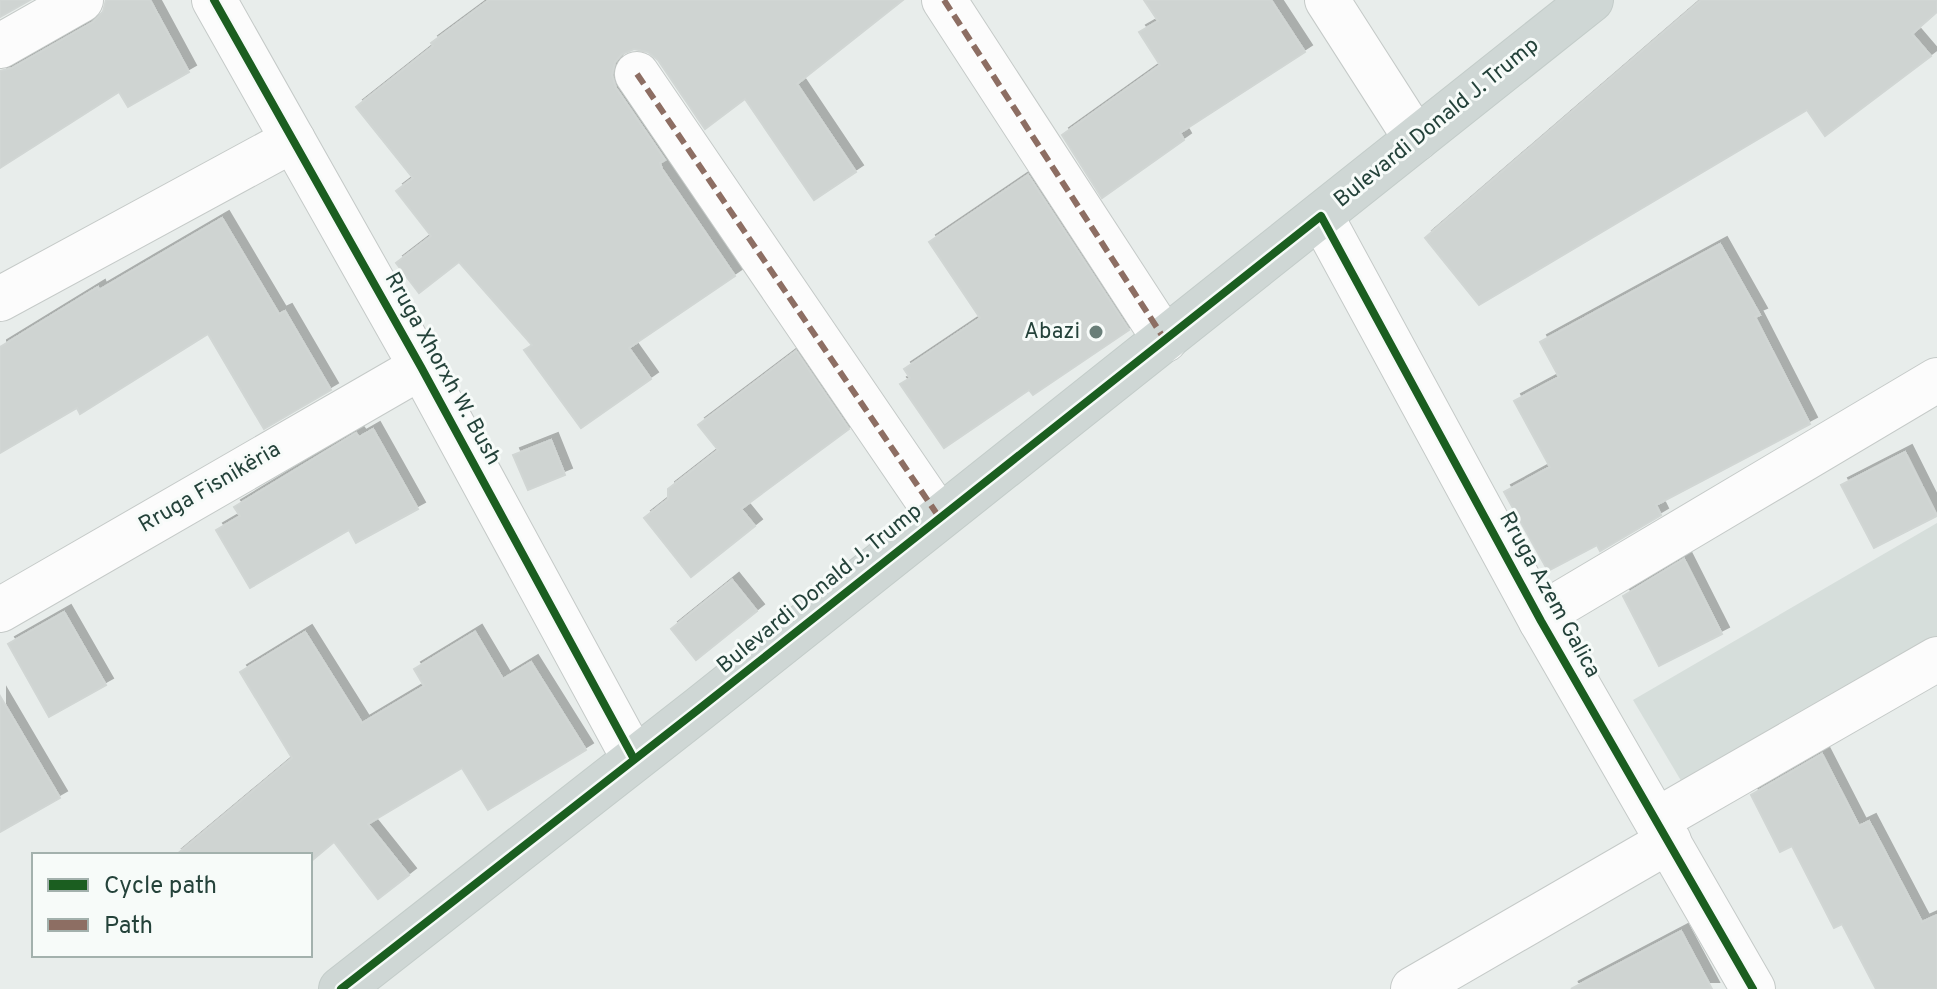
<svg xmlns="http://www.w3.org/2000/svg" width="1937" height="989" font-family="Overpass,sans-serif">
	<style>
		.built { fill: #d6dedb }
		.building { fill: #cfd4d2; stroke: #d1d6d4; stroke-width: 2; filter: url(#shadow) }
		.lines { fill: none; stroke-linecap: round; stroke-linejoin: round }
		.minor-casing { stroke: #c5cac8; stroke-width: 46 }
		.major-casing { stroke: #c3ccc9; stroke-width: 46 }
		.minor { stroke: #fcfcfc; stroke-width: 44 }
		.major { stroke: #cfd7d5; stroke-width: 44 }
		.quiet { stroke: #8d6e63; stroke-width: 6; stroke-dasharray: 12 6; stroke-linecap: butt }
		.cycleway-casing { stroke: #f7fbf9; stroke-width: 13 }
		.cycleway { stroke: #1b5e20; stroke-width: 8 }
		.poi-dot { fill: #697e78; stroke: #f7fbf9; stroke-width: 3 }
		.labels { text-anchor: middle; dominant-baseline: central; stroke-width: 6; stroke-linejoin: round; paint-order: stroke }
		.street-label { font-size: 22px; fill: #24423a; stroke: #f7fbf9 }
		.poi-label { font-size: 22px; fill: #24423a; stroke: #f7fbf9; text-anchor: end }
	</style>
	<defs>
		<filter id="shadow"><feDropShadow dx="7" dy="-7" stdDeviation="0" flood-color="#0004"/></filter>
	</defs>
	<rect width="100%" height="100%" fill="#e8edeb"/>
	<polygon class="built" points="1937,523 1937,636 1683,784 1633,700"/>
	<g class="building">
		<polygon points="0,0 30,0 0,17"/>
		<polygon points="106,0 150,0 189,72 128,107 119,92 0,168 0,71 12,68 93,22 103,12"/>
		<polygon points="489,0 903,0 797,84 856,172 814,200 745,99 705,129 658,60 648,52 634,49 622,54 615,62 612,75 616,88 665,160 660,163 662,169 735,276 629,348 651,379 581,428 524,350 532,345 459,262 419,293 396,263 431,236 396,191 413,178 356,107 433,46 431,43"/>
		<polygon points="1144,0 1271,0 1305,52 1180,133 1184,140 1102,198 1062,135 1160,65 1139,32 1158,21"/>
		<polygon points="1701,0 1937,0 1937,12 1912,34 1931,56 1825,136 1807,110 1479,305 1425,238"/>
		<polygon points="1028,175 1129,330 1033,395 1029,390 944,448 900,384 910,378 904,369 980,318 929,242"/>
		<polygon points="222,218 279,314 285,311 331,390 264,429 208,334 80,414 77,408 0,453 0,347 98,287 99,290"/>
		<polygon points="1720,244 1760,315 1755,317 1810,424 1656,505 1661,515 1600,551 1597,545 1548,571 1504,492 1550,467 1514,401 1559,377 1540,342"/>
		<polygon points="796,351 849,429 741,509 755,526 691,577 644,518 668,499 668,489 718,450 698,425"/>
		<polygon points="373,429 418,509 356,543 349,530 250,588 216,530 240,516 234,507 356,433 359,437"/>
		<polygon points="551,440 565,475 528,490 513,455"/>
		<polygon points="1905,452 1937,516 1874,548 1841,485"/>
		<polygon points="1684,559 1722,634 1659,666 1623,596"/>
		<polygon points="732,580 757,611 696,660 671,629"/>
		<polygon points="64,612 106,685 49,717 8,644"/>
		<polygon points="305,632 362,723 424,686 414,669 475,632 503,679 531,662 586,750 488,810 462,768 368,824 409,875 378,899 334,842 310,862 310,853 307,855 176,855 292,758 240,672"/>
		<polygon points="0,696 60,798 0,832"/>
		<polygon points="1822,754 1859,826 1869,821 1922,922 1937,915 1937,989 1876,989 1842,924 1834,928 1792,846 1780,852 1751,795"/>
		<polygon points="1681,931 1712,989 1571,989"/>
	</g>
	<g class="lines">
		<defs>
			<g id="minor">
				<polyline points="214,0 421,367 634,759"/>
				<polyline points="944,0 1165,340"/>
				<polyline points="1327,0 1416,139"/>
				<polyline points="0,46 81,0"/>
				<polyline points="637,74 939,517"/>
				<polyline points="1321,216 1541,621 1753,989"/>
				<polyline points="0,299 293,140"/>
				<polyline points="0,610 421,367"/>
				<polyline points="1541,621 1558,605 1937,380"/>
				<polyline points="1657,820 1937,659"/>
				<polyline points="1413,989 1669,841"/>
			</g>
			<polyline id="major" points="341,989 699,709 1591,0"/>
		</defs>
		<use href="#minor" class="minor-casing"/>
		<use href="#major" class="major-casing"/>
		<use href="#minor" class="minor"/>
		<use href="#major" class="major"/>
		<g class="quiet">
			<polyline points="944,0 1165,340"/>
			<polyline points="637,74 939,517"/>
		</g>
		<defs>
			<g id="cycleway">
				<polyline points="214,0 421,367 634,759"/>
				<polyline points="341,989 699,709 1321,216 1541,621 1753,989"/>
			</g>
		</defs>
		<use href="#cycleway" class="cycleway-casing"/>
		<use href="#cycleway" class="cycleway"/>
	</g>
	<circle class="poi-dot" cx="1096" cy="332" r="8"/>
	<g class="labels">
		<g class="street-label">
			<text transform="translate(1437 123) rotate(-39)">Bulevardi Donald J. Trump</text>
			<text transform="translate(442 369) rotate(61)">Rruga Xhorxh W. Bush</text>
			<text transform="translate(210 488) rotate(-30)">Rruga Fisnikëria</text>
			<text transform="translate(820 589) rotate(-39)">Bulevardi Donald J. Trump</text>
			<text transform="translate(1549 595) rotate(61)">Rruga Azem Galica</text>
		</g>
		<g class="poi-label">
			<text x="1080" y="332">Abazi</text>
		</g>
	</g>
	<rect x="32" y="853" width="280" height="104" fill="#f7fbf9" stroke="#a3b1ad" stroke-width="2"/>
	<rect x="48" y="879" width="40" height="12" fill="#1b5e20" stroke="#a3b1ad" stroke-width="2"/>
	<text x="104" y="893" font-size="24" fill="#24423a">Cycle path</text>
	<rect x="48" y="919" width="40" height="12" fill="#8d6e63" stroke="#a3b1ad" stroke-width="2"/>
	<text x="104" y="933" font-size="24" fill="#24423a">Path</text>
</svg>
